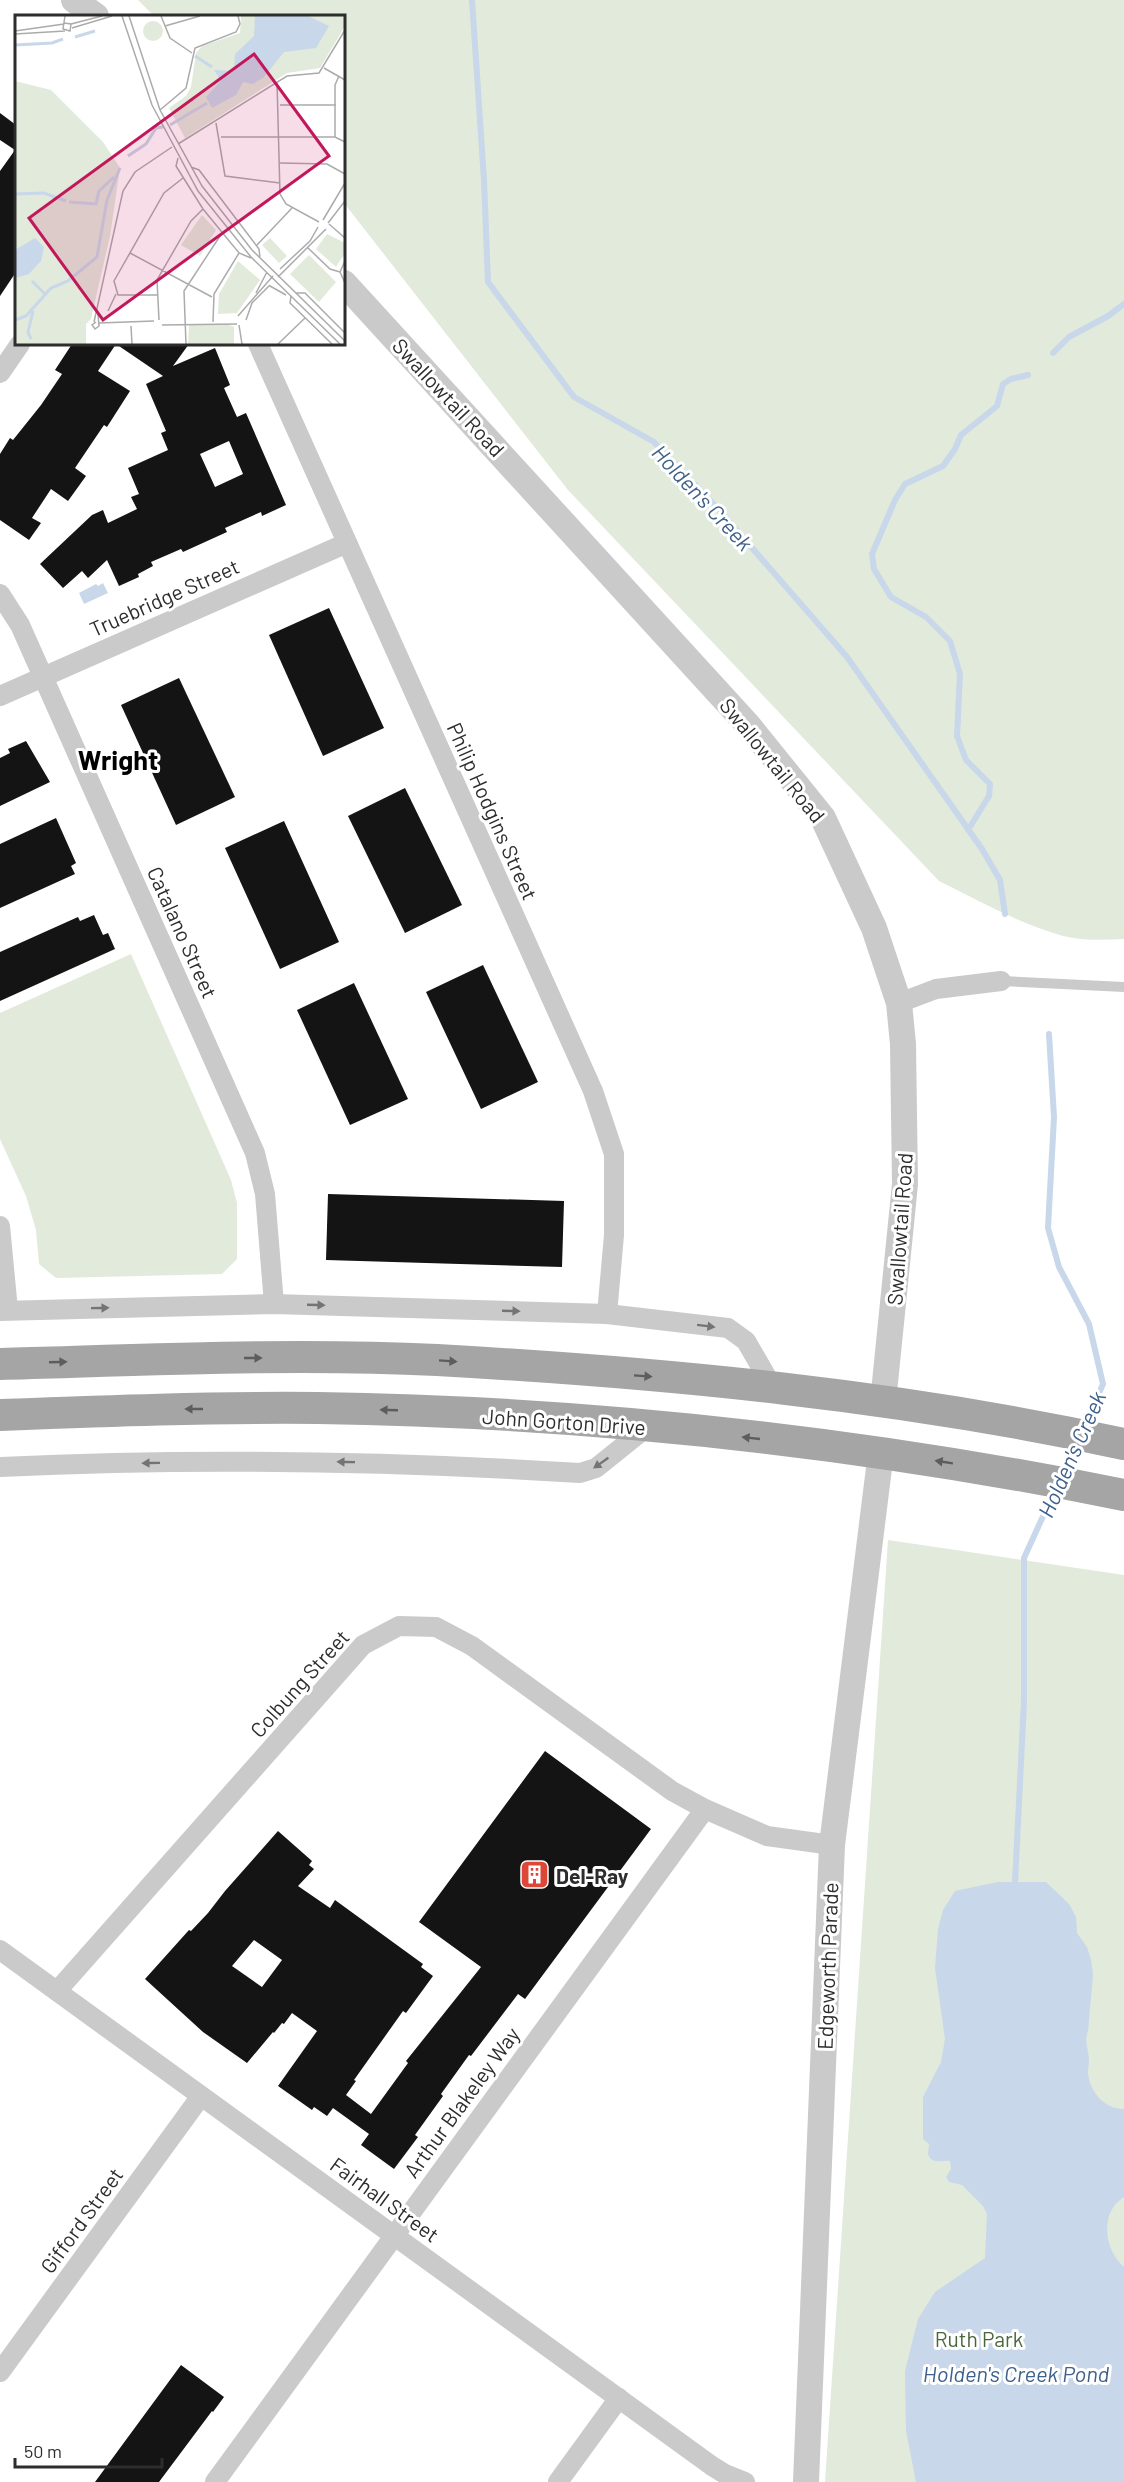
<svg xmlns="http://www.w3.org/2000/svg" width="1124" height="2482" font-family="Barlow,sans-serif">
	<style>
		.green { fill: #e1eadb }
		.water { fill: #c8d7e9 }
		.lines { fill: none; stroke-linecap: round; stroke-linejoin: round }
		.stream { stroke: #c8d7e9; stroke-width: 6 }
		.building { fill: #141414; fill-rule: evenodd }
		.service { stroke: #cacaca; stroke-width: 10 }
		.minor { stroke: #cacaca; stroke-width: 20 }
		.tertiary { stroke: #cacaca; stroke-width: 26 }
		.primary { stroke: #a5a5a5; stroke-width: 32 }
		.oneway { fill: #747474 }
		.oneway2 { fill: #5d5d5d }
		.labels { text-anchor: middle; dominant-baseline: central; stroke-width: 6; stroke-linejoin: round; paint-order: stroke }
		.street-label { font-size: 21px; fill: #2d2d2d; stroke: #fff }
		.poi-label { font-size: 21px; font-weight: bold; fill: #2d2d2d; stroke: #fff; text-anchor: start }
		.park-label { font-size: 21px; fill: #49673d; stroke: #fff }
		.water-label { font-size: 22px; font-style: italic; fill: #3f618b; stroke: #fff }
		.district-label { font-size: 27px; font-weight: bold; fill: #000; stroke: #fff }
		.inset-river { fill: none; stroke: #c8d7e9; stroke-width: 3 }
		.inset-road { fill: none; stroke: #ababab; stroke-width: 1.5 }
		.view { fill: #c2185b; fill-opacity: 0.15; stroke: #c2185b; stroke-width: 3 }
		.inset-edge { fill: none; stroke: #2d2d2d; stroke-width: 3 }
	</style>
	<rect width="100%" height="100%" fill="#fff"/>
	<g class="green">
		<path d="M 138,0 L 1124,0 L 1124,939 C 1104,940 1083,941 1063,936 C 1020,924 979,901 939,881 L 568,490 L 344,203 L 344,16 L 154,16 Z"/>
		<polygon points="131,954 231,1180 237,1203 237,1259 222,1274 56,1278 39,1264 36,1230 26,1196 0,1139 0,1013"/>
		<polygon points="888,1540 1124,1575 1124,2482 825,2482"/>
	</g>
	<g class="water">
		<polygon points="103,583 108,593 84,604 79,593 96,584 98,586"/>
		<path d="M 998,1882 L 1046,1882 L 1069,1904 L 1076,1917 L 1077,1933 L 1087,1947 L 1091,1960 L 1093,1974 L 1088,2031 C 1084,2043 1088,2047 1089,2059 C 1089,2063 1088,2068 1088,2073 C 1090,2092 1104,2109 1124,2109 L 1124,2197 C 1099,2212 1104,2250 1124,2267 L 1124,2482 L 916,2482 L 906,2431 L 905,2371 L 918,2319 L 935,2292 L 985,2258 L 987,2214 L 983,2206 L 962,2185 L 949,2182 L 946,2177 L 951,2169 L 950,2161 C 943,2160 931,2165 928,2154 C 928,2151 929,2148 929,2144 L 923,2139 L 923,2097 L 941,2062 L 945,2039 L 935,1968 L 938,1929 L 943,1910 L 955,1891 Z"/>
	</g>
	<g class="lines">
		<g class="stream">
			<polyline points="472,0 484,180 488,282 574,397 654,442 720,511 847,657 982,849 1000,880 1005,914"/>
			<polyline points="1053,353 1069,337 1108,316 1124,304"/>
			<polyline points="968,830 989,796 990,784 966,760 957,736 960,674 950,641 926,617 891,597 874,569 872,554 895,500 905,484 943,466 955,449 961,435 997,406 1003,384 1011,379 1028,375"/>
			<polyline points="1049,1034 1054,1117 1048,1228 1059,1267 1089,1324 1103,1384 1084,1427"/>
			<polyline points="1063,1473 1076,1444"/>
			<polyline points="1015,1882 1024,1702 1024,1558 1055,1490"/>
		</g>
	</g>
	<g class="building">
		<polygon points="0,113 16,125 16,272 0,296 0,171 15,150 0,140"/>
		<path d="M 72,344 L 189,344 L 173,366 L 215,348 L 230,385 L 224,388 L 237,417 L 246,413 L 286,505 L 262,516 L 261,512 L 225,528 L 227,532 L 183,552 L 181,549 L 151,562 L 153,566 L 138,574 L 139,577 L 119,586 L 107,560 L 88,578 L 82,571 L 63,588 L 40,564 L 92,515 L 103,510 L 108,523 L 137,509 L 131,497 L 139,494 L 128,468 L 168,450 L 161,433 L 166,431 L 146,384 L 163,376 L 116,344 L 98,371 L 130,391 L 107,427 L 104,425 L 75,468 L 86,476 L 68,501 L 51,489 L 32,518 L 41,523 L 29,540 L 0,520 L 0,454 L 10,438 L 13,440 L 41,405 L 62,374 L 55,370 ZM 229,441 L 243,474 L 215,487 L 200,454 Z"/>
		<polygon points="329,608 384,728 323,756 269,635"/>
		<polygon points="179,678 235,797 176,825 121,705"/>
		<polygon points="26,741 50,782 0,806 0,758 10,753 8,749"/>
		<polygon points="405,788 462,905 405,933 348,816"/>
		<polygon points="56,818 76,863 71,866 75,874 0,908 0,844"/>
		<polygon points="284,821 339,942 280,969 225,848"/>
		<polygon points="94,915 103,935 108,933 115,949 0,1001 0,952 78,917 80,921"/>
		<polygon points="483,965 538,1082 481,1109 426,992"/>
		<polygon points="354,983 408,1099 350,1125 297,1010"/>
		<polygon points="328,1194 564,1201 562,1267 326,1260"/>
		<path d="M 545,1751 L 651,1829 L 525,1999 L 518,1994 L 471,2056 L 469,2055 L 441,2094 L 443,2096 L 415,2135 L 418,2137 L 394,2169 L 361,2145 L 369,2134 L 333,2108 L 327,2116 L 314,2107 L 312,2110 L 278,2086 L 317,2031 L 292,2013 L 284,2024 L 282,2023 L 274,2033 L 273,2032 L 247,2063 L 203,2032 L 145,1979 L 189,1930 L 191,1931 L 208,1913 L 225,1891 L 278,1831 L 312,1861 L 309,1865 L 314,1869 L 298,1886 L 330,1908 L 335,1900 L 423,1964 L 421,1967 L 433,1976 L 406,2013 L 403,2011 L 354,2080 L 356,2081 L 346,2095 L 371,2114 L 408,2063 L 406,2061 L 481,1967 L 419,1922 ZM 254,1940 L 282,1960 L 262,1987 L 232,1966 Z"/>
		<polygon points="181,2365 224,2397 213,2412 212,2411 159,2482 95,2482"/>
	</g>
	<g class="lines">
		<polyline class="service" points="1001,981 1124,987"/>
		<g class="minor">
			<polyline points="258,344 593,1091 614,1154 614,1235 607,1314"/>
			<polyline points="0,373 20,344"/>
			<polyline points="0,594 20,625 255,1153 265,1194 274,1304"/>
			<polyline points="0,696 347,543"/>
			<polyline points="899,1003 936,989 1001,981"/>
			<polyline points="0,1226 8,1310"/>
			<polyline points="0,1311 274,1304 607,1314 728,1328 746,1341 772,1386"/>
			<path d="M 0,1467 C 194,1458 387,1461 580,1473 L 596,1468 L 647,1427"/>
			<polyline points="0,1950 712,2466 725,2474 745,2482"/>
			<polyline points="57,1991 363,1645 399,1626 436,1627 472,1646 672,1791 705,1809 767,1836 832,1845"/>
			<polyline points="0,2372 201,2096"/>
			<polyline points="215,2482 705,1809"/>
			<polyline points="558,2482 619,2398"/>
		</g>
		<g class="tertiary">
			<polyline points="74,0 96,16"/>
			<polyline points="344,283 748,725 823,818 874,928 899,1003 903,1044 905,1184 883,1402"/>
			<polyline points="806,2482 832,1845 881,1452"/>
		</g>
		<g class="primary">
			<path d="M 0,1364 C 145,1360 292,1353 437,1360 C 668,1373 898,1395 1124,1444"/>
			<path d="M 0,1415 C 106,1411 212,1407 318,1408 C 587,1412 861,1442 1124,1495"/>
		</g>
	</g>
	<defs><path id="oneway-solid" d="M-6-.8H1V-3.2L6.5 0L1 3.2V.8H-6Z" transform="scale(1.5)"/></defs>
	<g class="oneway">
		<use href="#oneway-solid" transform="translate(316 1305) rotate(2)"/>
		<use href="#oneway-solid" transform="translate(100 1308) rotate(-1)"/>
		<use href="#oneway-solid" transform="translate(511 1311) rotate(2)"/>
		<use href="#oneway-solid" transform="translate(706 1326) rotate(7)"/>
		<use href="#oneway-solid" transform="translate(346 1462) rotate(-179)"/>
		<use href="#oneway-solid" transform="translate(151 1463) rotate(179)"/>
		<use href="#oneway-solid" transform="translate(601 1463) rotate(145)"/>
	</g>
	<g class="oneway2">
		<use href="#oneway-solid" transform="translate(253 1358)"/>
		<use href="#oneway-solid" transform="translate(448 1361) rotate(4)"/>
		<use href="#oneway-solid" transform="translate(58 1362) rotate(-2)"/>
		<use href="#oneway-solid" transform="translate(643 1376) rotate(4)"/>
		<use href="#oneway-solid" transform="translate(194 1409) rotate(180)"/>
		<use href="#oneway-solid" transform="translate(389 1410) rotate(-178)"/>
		<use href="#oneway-solid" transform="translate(751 1438) rotate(-174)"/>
		<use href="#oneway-solid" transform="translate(944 1462) rotate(-171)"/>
	</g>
	<defs>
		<symbol id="building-square" viewBox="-11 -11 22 22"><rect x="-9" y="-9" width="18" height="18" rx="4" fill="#dd4737" stroke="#fff"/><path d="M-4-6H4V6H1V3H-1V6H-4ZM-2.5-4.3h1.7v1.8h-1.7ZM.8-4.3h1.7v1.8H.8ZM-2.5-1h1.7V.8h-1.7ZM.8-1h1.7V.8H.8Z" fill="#fff"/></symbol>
	</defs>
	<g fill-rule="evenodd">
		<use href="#building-square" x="518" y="1858" width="33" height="33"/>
	</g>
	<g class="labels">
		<g class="street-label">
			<text transform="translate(449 397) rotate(47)">Swallowtail Road</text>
			<text transform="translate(164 597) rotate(-24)">Truebridge Street</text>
			<text transform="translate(773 760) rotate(51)">Swallowtail Road</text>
			<text transform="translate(493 811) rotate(66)">Philip Hodgins Street</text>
			<text transform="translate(183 932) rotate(66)">Catalano Street</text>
			<text transform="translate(899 1229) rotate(-86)">Swallowtail Road</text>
			<text transform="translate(564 1421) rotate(4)">John Gorton Drive</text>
			<text transform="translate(299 1683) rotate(-48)">Colbung Street</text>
			<text transform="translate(827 1966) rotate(-88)">Edgeworth Parade</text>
			<text transform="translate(461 2102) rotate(-54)">Arthur Blakeley Way</text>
			<text transform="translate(385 2199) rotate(36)">Fairhall Street</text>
			<text transform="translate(81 2220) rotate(-54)">Gifford Street</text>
		</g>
		<g class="poi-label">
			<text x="556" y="1875">Del-Ray</text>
		</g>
		<g class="park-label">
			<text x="979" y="2338">Ruth Park</text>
		</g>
		<g class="water-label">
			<text transform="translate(703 497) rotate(47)">Holden's Creek</text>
			<text transform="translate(1071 1454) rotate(-66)">Holden's Creek</text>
			<text x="1016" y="2373">Holden's Creek Pond</text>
		</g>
		<g class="district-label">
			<text x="118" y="759">Wright</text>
		</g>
	</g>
	<g transform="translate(15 15)">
		<rect width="330" height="330" fill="#fff"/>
		<path d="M 226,1 L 330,1 L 330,11 L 305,53 L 272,58 L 170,123 L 154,93 L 171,81 L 176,72 L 181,38 L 187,31 L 225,18 ZM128 16a10 10 0 1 1 20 0a10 10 0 1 1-20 0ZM 0,66 L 36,75 L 88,127 L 105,153 L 95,221 L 76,304 L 71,309 L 71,329 L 0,329 ZM 187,200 L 201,215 L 185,241 L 166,230 ZM 312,219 L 330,228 L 330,238 L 321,252 L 301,234 ZM 255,223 L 272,241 L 264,248 L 247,230 ZM 294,240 L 321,267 L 304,287 L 275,259 ZM 223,246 L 245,265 L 222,298 L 203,299 L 204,279 ZM 212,309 L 219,312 L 219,329 L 173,329 L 174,310 Z" fill="#e1eadb"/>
		<path d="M 240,1 L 293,1 L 314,11 L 301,33 L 269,37 L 249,62 L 238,69 L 228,67 L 221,80 L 197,93 L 191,82 L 206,66 L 199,55 L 219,56 L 220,39 L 239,21 ZM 20,223 L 29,232 L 26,246 L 14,259 L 0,263 L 0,235 Z" fill="#c8d7e9"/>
		<path class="inset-river" d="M 60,22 L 80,16M 0,30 L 37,28 L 48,24M 180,41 L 197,52M 155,110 L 192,88M 113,141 L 131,129 L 141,113 L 148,112M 0,179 L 29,178 L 51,186M 54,187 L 81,189 L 84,176 L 99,162M 17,266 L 31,280M 0,305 L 11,301 L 36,273 L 53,266 L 82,242 L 92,185 L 105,153M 16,324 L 13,317 L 18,296"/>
		<path class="inset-road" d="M 107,1 L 137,90 L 183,176 L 236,242 L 325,329M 114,1 L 145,95 L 187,171 L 237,235 L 330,326M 146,1 L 155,23 L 177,38M 49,8 L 56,9 L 55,16 L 48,14 L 50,1M 56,9 L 87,1M 150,11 L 185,1M 57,13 L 97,1M 0,16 L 49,9M 0,19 L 50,16M 309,53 L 330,65M 262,67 L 265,179 L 271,189 L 304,207M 265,90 L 321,90M 145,95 L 171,73 L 180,33 L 221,17 L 225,9 L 223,1M 201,108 L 210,161 L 265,168M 206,122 L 320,122 L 330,127M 320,122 L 320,70 L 324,61M 163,129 L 272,61 L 304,58 L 330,15M 163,143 L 161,151 L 188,194 L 224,238 L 236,243M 265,148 L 312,149 L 330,159M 176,152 L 184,155 L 244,234 L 245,243M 308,205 L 330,168M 313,208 L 330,186M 314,209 L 330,223M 241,231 L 277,193M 293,233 L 315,254 L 325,257M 115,238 L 197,282M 330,246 L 325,257 L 330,268M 265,254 L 295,226 L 303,212M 263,262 L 311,214M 255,271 L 271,280M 241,278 L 252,257M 281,278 L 290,278 L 330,318M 142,280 L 103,280 L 99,266 L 149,178 L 168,163M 276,281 L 275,288 L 317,329M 93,296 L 101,279M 223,301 L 258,261M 144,305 L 142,265 L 176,206 L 188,194M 231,305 L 237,288 L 255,270M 79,307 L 108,176 L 120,157 L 157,132M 81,307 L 77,310 L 80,314 L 84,311 L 83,299M 198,307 L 199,279 L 224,238M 84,308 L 139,306M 147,310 L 222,309M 224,310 L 227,329M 116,311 L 117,329M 171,329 L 169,276 L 207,218M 263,329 L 290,303"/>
		<path class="view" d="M 239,39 L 314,141 L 88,305 L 14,203 Z"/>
		<rect width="330" height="330" class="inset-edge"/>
	</g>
	<path d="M15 2458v9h147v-9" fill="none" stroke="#2d2d2d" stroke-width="3"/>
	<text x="24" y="2458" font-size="18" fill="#2d2d2d" stroke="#ffffff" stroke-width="4.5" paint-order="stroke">50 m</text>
</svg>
